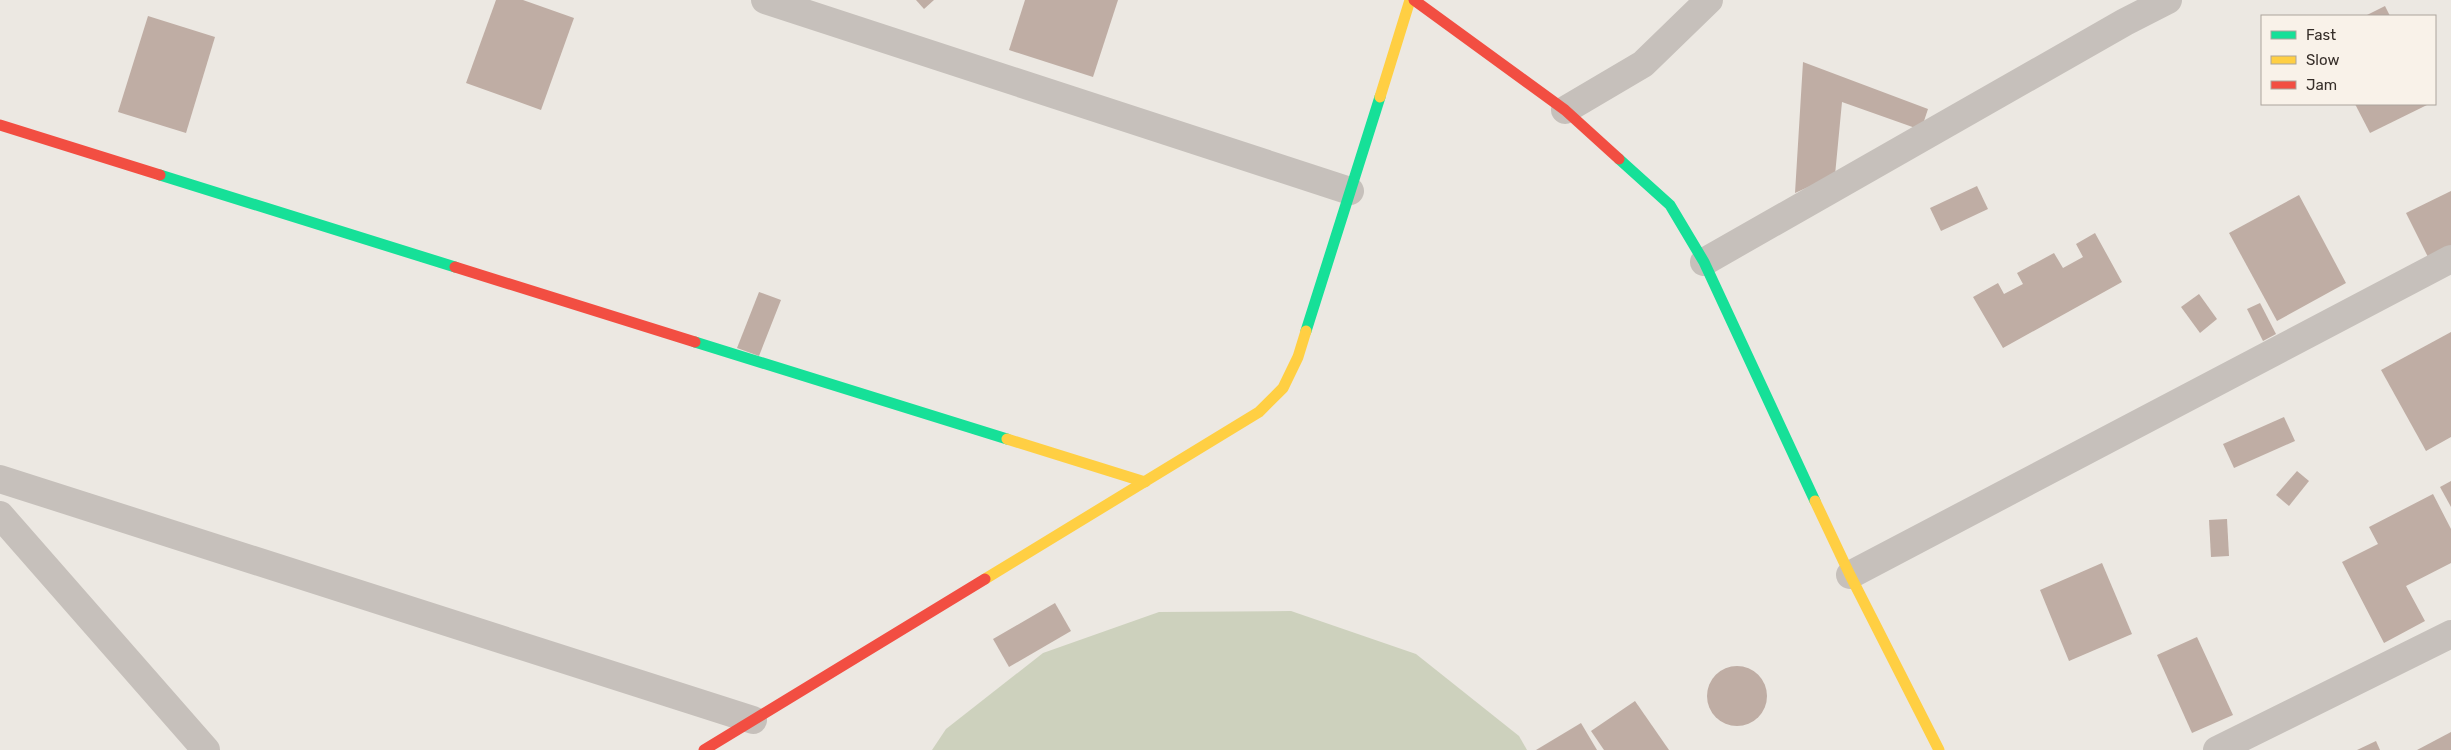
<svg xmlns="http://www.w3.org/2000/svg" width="2451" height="750" font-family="Rubik,sans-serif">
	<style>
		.green { fill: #cdd1bd }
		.building { fill: #bfada4 }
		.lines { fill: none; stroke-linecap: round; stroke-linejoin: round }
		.street { stroke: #c6c0bb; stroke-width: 28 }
		.fast { stroke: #16e098; stroke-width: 11 }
		.slow { stroke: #ffcf43; stroke-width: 11 }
		.jam { stroke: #f24e42; stroke-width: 11 }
	</style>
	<rect width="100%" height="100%" fill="#ece8e2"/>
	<polygon class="green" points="1291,611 1416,654 1519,736 1527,750 932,750 946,729 1043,653 1159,612"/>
	<g class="building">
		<polygon points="496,0 523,0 574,18 541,110 466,83"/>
		<polygon points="916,0 934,0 924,9"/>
		<polygon points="1025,0 1118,0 1093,77 1009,50"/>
		<polygon points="2385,6 2390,16 2365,16"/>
		<polygon points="148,16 215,37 186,133 118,112"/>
		<polygon points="1803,62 1928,109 1921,130 1842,102 1835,175 1795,193"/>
		<polygon points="2355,104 2429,104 2370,133"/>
		<polygon points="1977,186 1988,209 1941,231 1930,208"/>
		<polygon points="2451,191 2451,251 2430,261 2406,213"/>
		<polygon points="2299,195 2346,283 2277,321 2229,233"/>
		<polygon points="2095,233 2122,282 2003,348 1973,297 1998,283 2004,294 2023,284 2017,273 2054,253 2063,268 2083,257 2076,244"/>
		<polygon points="759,292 781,300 759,356 737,348"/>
		<polygon points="2199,294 2217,319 2200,333 2181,307"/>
		<polygon points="2260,303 2276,334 2263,341 2247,309"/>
		<polygon points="2451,332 2451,437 2426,451 2381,370"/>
		<polygon points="2284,417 2295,441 2234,468 2223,444"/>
		<polygon points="2297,471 2309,481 2289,506 2276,495"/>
		<polygon points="2451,481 2451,507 2440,487"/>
		<polygon points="2433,494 2451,529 2451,563 2406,586 2425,621 2384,643 2342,562 2378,544 2369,527"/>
		<polygon points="2227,519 2229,556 2211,557 2209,520"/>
		<polygon points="2102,563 2132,634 2069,661 2040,590"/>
		<polygon points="1055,603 1071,631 1009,667 993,639"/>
		<polygon points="2197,637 2233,715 2192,733 2157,655"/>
		<circle cx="1737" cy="696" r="30"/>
		<polygon points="1635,701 1669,750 1604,750 1591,731"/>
		<polygon points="1581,723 1597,750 1536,750"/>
		<polygon points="2451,732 2451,750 2417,750"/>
		<polygon points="2376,741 2380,750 2357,750"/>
	</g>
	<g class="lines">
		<g class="street">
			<polyline points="765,0 1350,191"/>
			<polyline points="1565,110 1643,64 1709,0"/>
			<polyline points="1704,262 2125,22 2168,0"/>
			<polyline points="0,479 753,720"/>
			<polyline points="0,515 206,750"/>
			<polyline points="1850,575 2451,259"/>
			<polyline points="2217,750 2451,634"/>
		</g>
		<g class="fast">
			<polyline points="1619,159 1670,205 1704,262 1815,501"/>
			<polyline points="160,175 455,267"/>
			<polyline points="1306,331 1380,97"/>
			<polyline points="695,342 1007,439"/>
		</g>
		<g class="slow">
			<polyline points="1380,97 1410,0"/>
			<polyline points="1007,439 1145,482"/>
			<polyline points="1815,501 1850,575 1939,750"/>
			<polyline points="985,579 1259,412 1283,388 1298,357 1306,331"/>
		</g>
		<g class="jam">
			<polyline points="1414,0 1565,110 1619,159"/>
			<polyline points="0,125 160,175"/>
			<polyline points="455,267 695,342"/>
			<polyline points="704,750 985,579"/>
		</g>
	</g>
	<rect x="2261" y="15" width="175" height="90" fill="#f9f2e9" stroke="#aba49c"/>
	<rect x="2271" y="31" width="25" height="8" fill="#16e098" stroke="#aba49c"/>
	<text x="2306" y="40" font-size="15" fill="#362e29">Fast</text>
	<rect x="2271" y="56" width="25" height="8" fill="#ffcf43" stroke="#aba49c"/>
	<text x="2306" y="65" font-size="15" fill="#362e29">Slow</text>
	<rect x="2271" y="81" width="25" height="8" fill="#f24e42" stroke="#aba49c"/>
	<text x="2306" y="90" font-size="15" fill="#362e29">Jam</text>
</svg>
